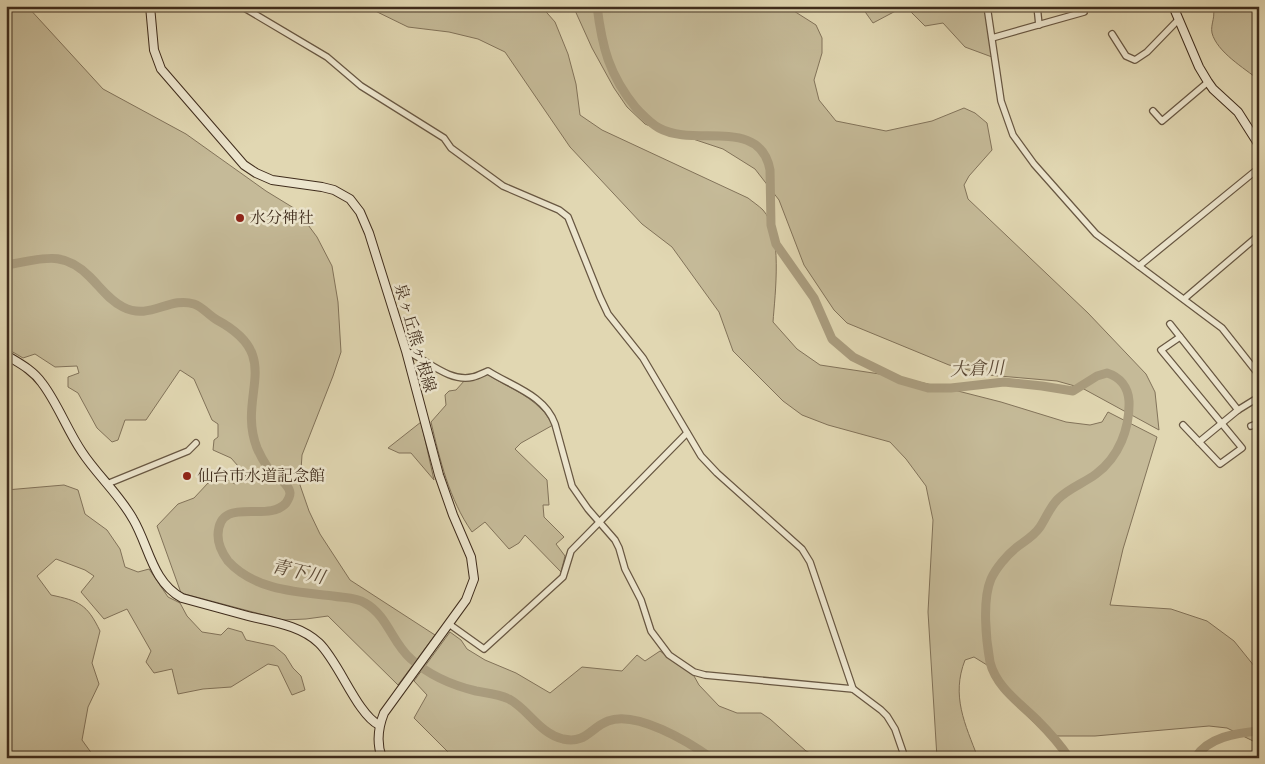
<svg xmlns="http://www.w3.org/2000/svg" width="1265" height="764" font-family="'IM FELL Double Pica','Noto Serif JP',serif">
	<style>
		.green { fill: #c5ba98; stroke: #82735a }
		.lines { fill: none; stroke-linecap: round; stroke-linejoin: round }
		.river { stroke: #aa9d7f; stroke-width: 9 }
		.street-casing { stroke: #685742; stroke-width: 8 }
		.secondary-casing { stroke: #3f2c1c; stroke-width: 10 }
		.street { stroke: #ece5cd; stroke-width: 5.5 }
		.secondary { stroke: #ece5cd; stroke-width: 8 }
		.poi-dot { fill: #8f2418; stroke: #ece5cd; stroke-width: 2 }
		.labels { text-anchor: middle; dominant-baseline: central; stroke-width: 5; stroke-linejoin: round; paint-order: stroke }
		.poi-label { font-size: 16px; fill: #3f2c1c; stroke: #ece5cd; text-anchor: start }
		.street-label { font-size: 16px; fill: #3f2c1c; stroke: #ece5cd }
		.water-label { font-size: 18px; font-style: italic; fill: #5a4835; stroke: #ece5cd }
	</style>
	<rect width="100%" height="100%" fill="#e1d7b2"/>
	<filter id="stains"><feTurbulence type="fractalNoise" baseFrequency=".004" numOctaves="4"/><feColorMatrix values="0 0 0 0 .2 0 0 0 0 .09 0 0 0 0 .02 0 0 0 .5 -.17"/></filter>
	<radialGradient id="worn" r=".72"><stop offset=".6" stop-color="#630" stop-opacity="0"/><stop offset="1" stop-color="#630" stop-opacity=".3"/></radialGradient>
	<g class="green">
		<polygon points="6,6 27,6 103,89 186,134 266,191 297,210 317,237 332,266 338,302 341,352 333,376 302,455 300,485 309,511 320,534 350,580 435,635 398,685 328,616 306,619 283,620 181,593 157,526 178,504 194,498 208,483 228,480 235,484 246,475 231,458 213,450 214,440 218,437 218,424 212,420 194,379 180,370 146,420 125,420 118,440 112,442 97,428 78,393 68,387 68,377 79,373 77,366 55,367 35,354 23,358 6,348"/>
		<path d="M 365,6 L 541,6 L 555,22 L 568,54 L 576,84 L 580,115 L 602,130 L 748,198 C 753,202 759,206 763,210 C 783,232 775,294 773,322 L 797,349 L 820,365 L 893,376 L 954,390 L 1001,402 L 1066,422 L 1090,425 L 1102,422 L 1108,412 L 1157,437 L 1123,549 L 1110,605 L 1171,609 L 1207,621 L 1234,641 L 1259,672 L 1259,744 L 1227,728 L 1209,726 L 1095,736 L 1051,736 L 1042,730 L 1026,715 L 987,665 L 974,657 L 965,660 C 951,696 965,724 978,758 L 937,758 L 928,612 L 933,520 L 926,486 L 906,459 L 890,442 L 828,425 L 802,415 L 783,401 L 733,351 L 719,312 L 672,247 L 642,224 L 570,147 L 505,52 L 478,39 L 449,32 L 408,27 Z"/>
		<polygon points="573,6 786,6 816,25 822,38 822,53 814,80 819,100 836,121 886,131 932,121 964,108 975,113 987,123 992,150 969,176 964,185 968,199 1088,313 1146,374 1155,392 1159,430 1082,388 1057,381 988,375 949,365 847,323 834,310 804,265 779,200 755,169 723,149 693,139 669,134 645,124 627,107 614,88 592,48"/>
		<polygon points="861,6 985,6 992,57 965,47 943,23 925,26 905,6 873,23"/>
		<path d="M 1212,6 L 1259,6 L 1259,80 C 1244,68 1217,52 1212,33 C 1210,24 1217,15 1212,6 Z"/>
		<path d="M 487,374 C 505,386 526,393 541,409 C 546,413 549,420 553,425 L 521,443 L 515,449 L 547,480 L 549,505 L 543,505 L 544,517 L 564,537 L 556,544 L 565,556 L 561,572 L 525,535 L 519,543 L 509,549 L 485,522 L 472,532 C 449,499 440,460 431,422 L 446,405 L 445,395 L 449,391 L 456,390 L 465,380 L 473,380 Z"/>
		<polygon points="421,422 434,480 411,453 399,453 388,448"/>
		<path d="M 64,485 L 78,490 L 85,514 L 107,530 L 120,549 L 125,567 L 138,572 L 149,569 L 168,597 L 180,603 L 187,616 L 202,632 L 221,635 L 228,628 L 242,632 L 246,640 L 274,646 L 285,655 L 293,668 L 301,676 L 305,690 L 292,695 L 278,666 L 268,664 L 231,687 L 203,689 L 178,694 L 172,669 L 154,673 L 146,662 L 151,651 L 127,609 L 104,619 L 81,592 L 94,576 L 85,570 L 56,559 L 37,576 L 51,595 C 79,601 87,604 100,631 L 92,663 L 99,684 L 88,707 L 82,740 L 95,758 L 6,758 L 6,490 Z"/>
		<polygon points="450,632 461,640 467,649 485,660 516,673 550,693 582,667 622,671 637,655 645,661 660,651 694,676 699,685 719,706 737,713 761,713 770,719 806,751 820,758 448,758 448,752 414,718 427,695 414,681"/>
	</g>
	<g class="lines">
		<g class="river">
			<path d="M 597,6 C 602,47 609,75 636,108 C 643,115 650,123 659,128 C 695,148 760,116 770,170 L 771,225 L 776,244 L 814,298 L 832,339 L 853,357 L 900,380 L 928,388 L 951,388 L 1004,382 L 1042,386 L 1073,391 L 1097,376 L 1107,373 C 1120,377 1128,387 1129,401 C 1130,428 1119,457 1096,474 C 1084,483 1069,488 1058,499 C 1050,507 1046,518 1040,527 C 1034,536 1025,541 1017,547 C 1007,555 996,568 991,579 C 982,600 986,640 990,662 C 996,687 1020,703 1037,720 C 1049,732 1060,744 1069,758"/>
			<path d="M 6,265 C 40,260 62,248 90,277 C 101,288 109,300 123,307 C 150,321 169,296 194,304 C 203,307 208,315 217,320 C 286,357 236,394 257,448 C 260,455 264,462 268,468 C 274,475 289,483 290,493 C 290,497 288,500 286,503 C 268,524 219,494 218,535 C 218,545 222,553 228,561 C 254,590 297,592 333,596 C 344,598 356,597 365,603 C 388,616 392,643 411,659 C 430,676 451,685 476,691 C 487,693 499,694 509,699 C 529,710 539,733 563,739 C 586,744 590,728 608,721 C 636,710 689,742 711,758"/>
			<path d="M 1195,758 C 1208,737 1236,733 1259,731"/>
		</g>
		<defs>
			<g id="street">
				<polyline points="241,6 327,57 361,86 444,138 451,148 503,186 559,210 568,217 600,297 608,314 643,358 701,456 717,473 802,549 810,562 853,689"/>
				<polyline points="987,6 1001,101 1013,135 1034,164 1096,234 1222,328 1259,375"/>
				<polyline points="1037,6 1039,25"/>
				<polyline points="1112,34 1126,56 1135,60 1147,52 1179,19"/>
				<polyline points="992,38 1084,12 1081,6"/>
				<polyline points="1153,111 1162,121 1208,82"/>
				<polyline points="1139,266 1259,168"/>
				<polyline points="1184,299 1259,235"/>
				<polyline points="1170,324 1238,410"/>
				<polyline points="1180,337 1161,350 1242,448 1220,464 1183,425"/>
				<path d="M 406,351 C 426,359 449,383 473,377 C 478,376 483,373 488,371 C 511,386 545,395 555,424 L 572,486 L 588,509 L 615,540 L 619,548 L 625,569 L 641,600 L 651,631 L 669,655 L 694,672 L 705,675 L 853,689 L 881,710 L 887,716 L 895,729 L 905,758"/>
				<polyline points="1251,426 1259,423"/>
				<polyline points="1199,442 1238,410 1259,397"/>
				<polyline points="107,484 188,451 196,443"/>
				<polyline points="449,624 484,649 563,577 571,551 687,433"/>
			</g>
			<g id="secondary">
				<path d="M 150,6 L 154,50 L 161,69 L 244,165 L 256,173 L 272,180 L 322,187 L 334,190 L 350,199 L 360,212 L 369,233 L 406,351 L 439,475 L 453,515 L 471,557 L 474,579 L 466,600 L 384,713 C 378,728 376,742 382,758"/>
				<polyline points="1173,6 1199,67 1208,82 1213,89 1238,112 1259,145"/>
				<path d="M 6,355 C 19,363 33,370 42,383 C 58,404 67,430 82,452 C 97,475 119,494 133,519 C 149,546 152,582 182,598 C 204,604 226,610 248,616 C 272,622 300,625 319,643 C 339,662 357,714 379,725"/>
			</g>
		</defs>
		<use href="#street" class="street-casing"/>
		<use href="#secondary" class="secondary-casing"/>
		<use href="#street" class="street"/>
		<use href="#secondary" class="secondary"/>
	</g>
	<g class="poi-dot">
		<circle cx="240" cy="218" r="5"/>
		<circle cx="187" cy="476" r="5"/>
	</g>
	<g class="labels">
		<g class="poi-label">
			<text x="250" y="218">水分神社</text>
			<text x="197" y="476">仙台市水道記念館</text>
		</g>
		<g class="street-label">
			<text transform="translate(415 338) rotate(74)">泉ヶ丘熊ヶ根線</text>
		</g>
		<g class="water-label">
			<text transform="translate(977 369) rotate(-2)">大倉川</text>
			<text transform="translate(298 572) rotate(13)">青下川</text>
		</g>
	</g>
	<rect width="1265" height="764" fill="none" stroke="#e1d7b2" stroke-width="25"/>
	<rect x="8" y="8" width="1250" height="749" fill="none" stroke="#3f2c1c" stroke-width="2.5"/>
	<rect x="12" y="12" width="1240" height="739" fill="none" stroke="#3f2c1c"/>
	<rect width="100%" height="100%" filter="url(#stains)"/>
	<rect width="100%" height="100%" fill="url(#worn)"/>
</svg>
